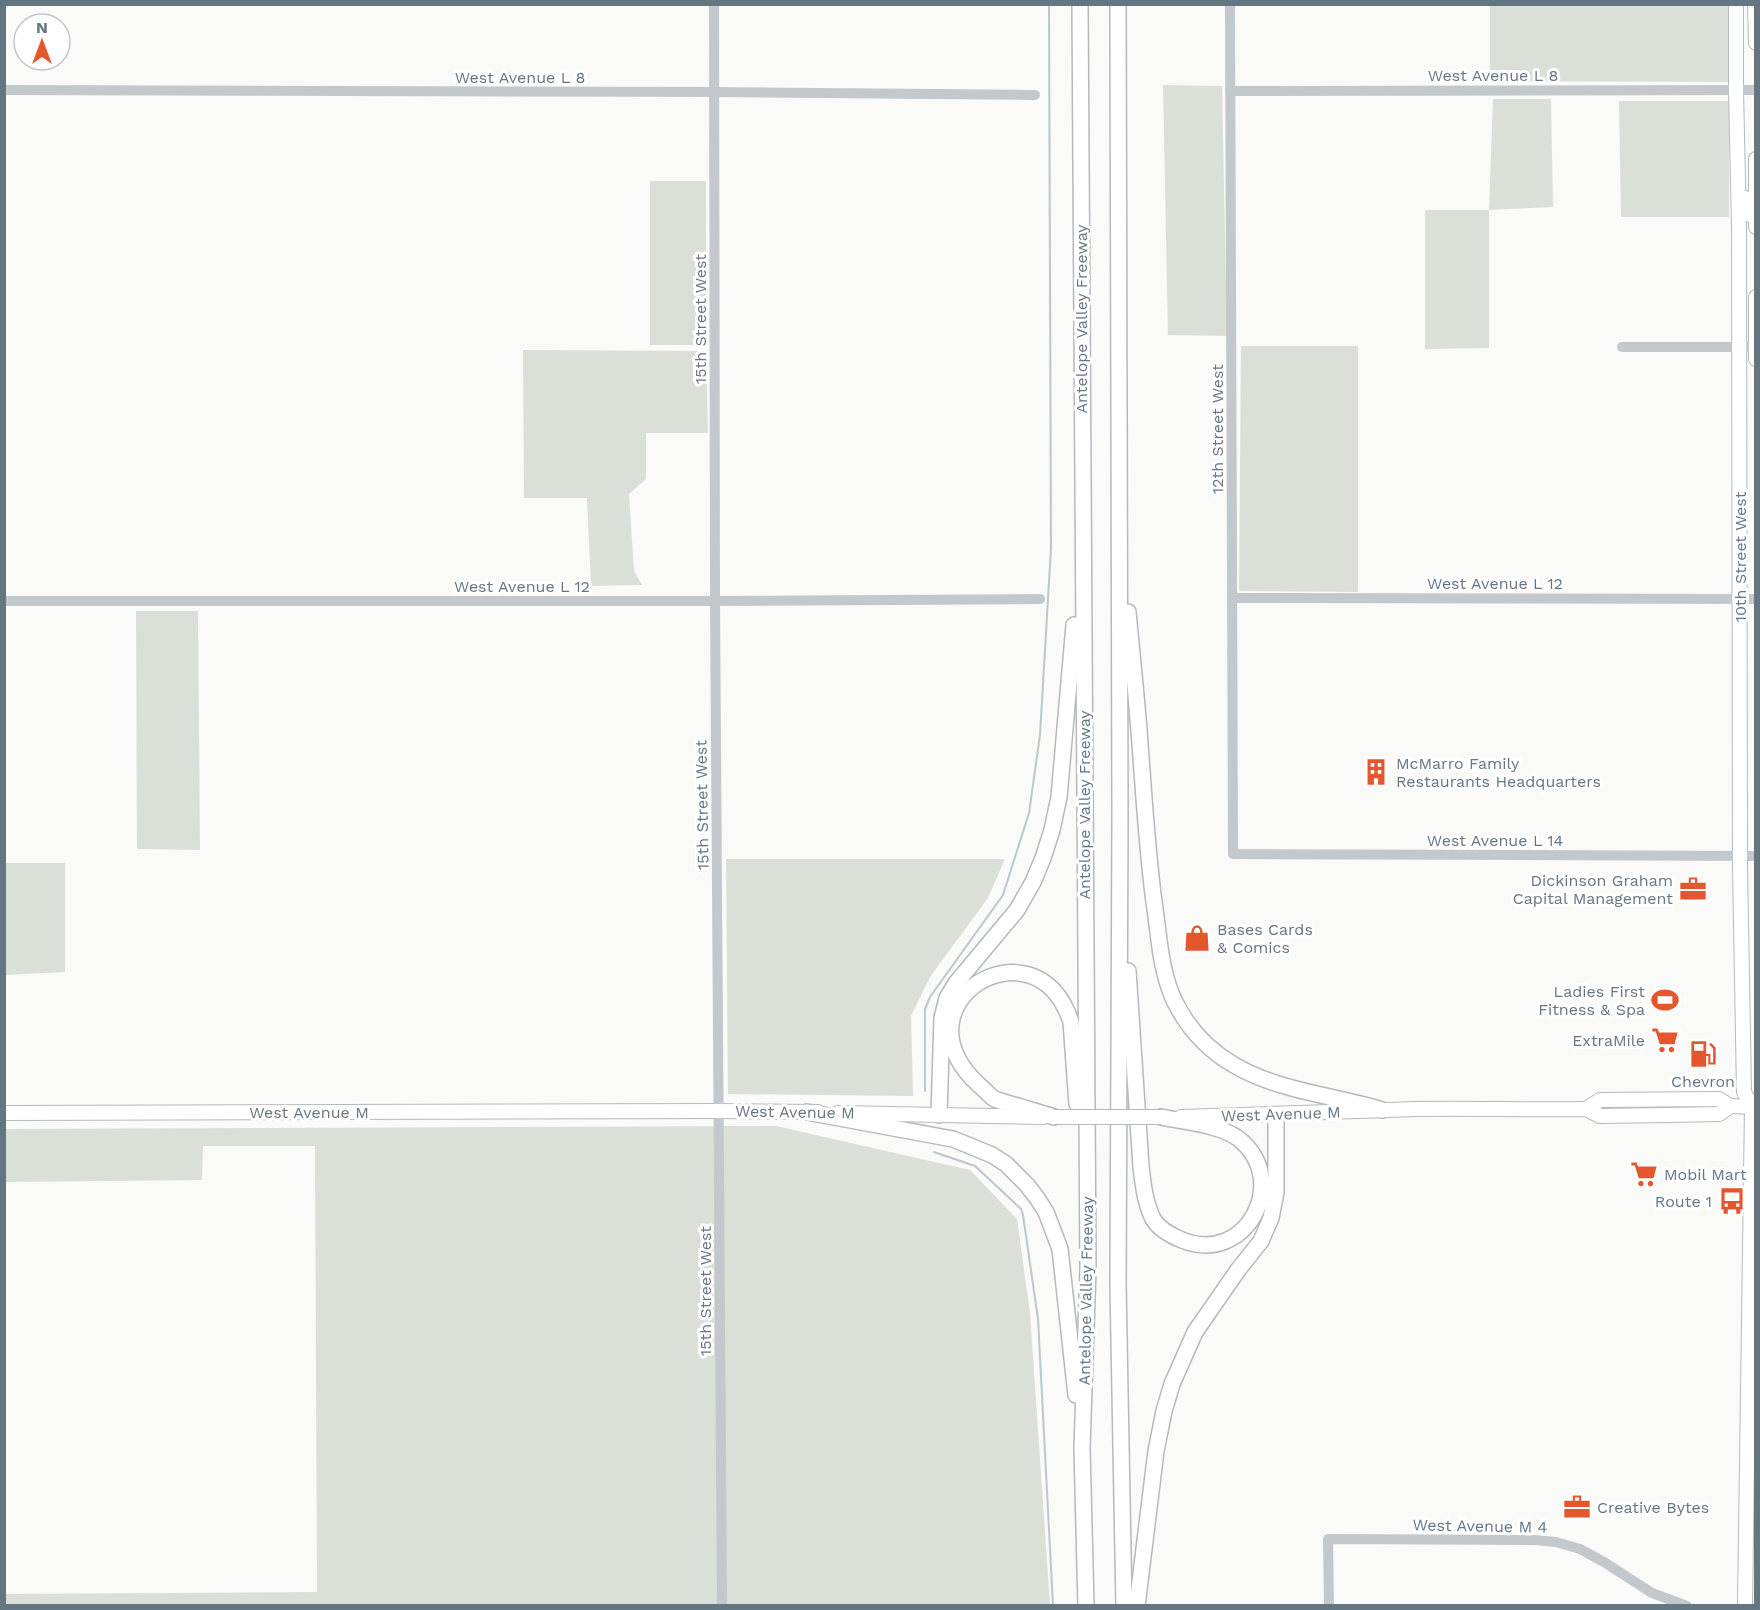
<svg xmlns="http://www.w3.org/2000/svg" width="1760" height="1610" font-family="'Work Sans',sans-serif">
	<style>
		.green { fill: #dadfd7 }
		.lines { fill: none; stroke-linecap: round; stroke-linejoin: round }
		.stream { stroke: #bbc7cb; stroke-width: 2 }
		.major-casing { stroke: #b5babe; stroke-width: 16 }
		.highway-casing { stroke: #b4b9bd; stroke-width: 18 }
		.minor { stroke: #c3c8cc; stroke-width: 10 }
		.major { stroke: #fff; stroke-width: 14 }
		.highway { stroke: #fff; stroke-width: 15 }
		.major-bridge-casing { stroke: #b5babe; stroke-width: 16; stroke-linecap: butt }
		.major-bridge { stroke: #fff; stroke-width: 14 }
		.labels { text-anchor: middle; dominant-baseline: central; stroke-width: 6; stroke-linejoin: round; paint-order: stroke }
		.street-label { font-size: 16px; fill: #657683; stroke: #fff }
		.poi-label { font-size: 16px; fill: #657683; stroke: #fff; text-anchor: start }
	</style>
	<rect width="100%" height="100%" fill="#fafaf8"/>
	<g class="green">
		<polygon points="1490,5 1729,5 1729,82 1490,81"/>
		<polygon points="1163,85 1222,86 1227,336 1168,335"/>
		<polygon points="1493,99 1551,99 1553,207 1489,210 1489,348 1425,349 1425,210 1489,210"/>
		<polygon points="1619,101 1729,101 1729,217 1621,217"/>
		<rect x="650" y="181" width="56" height="164"/>
		<polygon points="1241,346 1358,346 1358,592 1239,591"/>
		<polygon points="523,350 706,351 708,433 646,433 646,479 629,494 634,571 642,585 591,586 587,498 524,498"/>
		<polygon points="136,611 198,611 200,850 137,849"/>
		<polygon points="726,859 1005,859 988,898 930,977 911,1016 913,1096 728,1094"/>
		<polygon points="5,863 65,863 65,972 5,975"/>
		<polygon points="776,1126 970,1170 1017,1219 1030,1313 1050,1605 5,1606 4,1594 317,1592 315,1146 203,1146 202,1180 5,1182 5,1129"/>
	</g>
	<g class="lines">
		<g class="stream">
			<polyline points="925,1091 925,1009 930,997 1003,895 1029,813 1040,735 1051,548 1049,4"/>
			<polyline points="934,1152 975,1166 1021,1209 1023,1215 1038,1319 1053,1606"/>
		</g>
		<defs>
			<g id="major">
				<polyline points="1736,4 1736,90 1739,226 1740,867 1744,1092 1752,1107 1745,1606"/>
				<polyline points="1755,4 1756,43"/>
				<polyline points="1756,159 1756,227"/>
				<polyline points="1745,198 1748,214 1755,217"/>
				<polyline points="1756,297 1756,359"/>
				<polyline points="1586,1109 1600,1100 1719,1099 1730,1106 1756,1107"/>
				<polyline points="4,1113 719,1111 818,1112"/>
				<polyline points="838,1113 1043,1117"/>
				<path d="M 1181,1117 C 1260,1115 1338,1111 1416,1109 C 1473,1108 1529,1110 1586,1109 L 1600,1116 L 1668,1115 L 1719,1114 L 1730,1106"/>
			</g>
			<g id="highway">
				<polyline points="1080,4 1088,1269 1082,1448 1086,1606"/>
				<polyline points="1118,4 1120,819 1118,1285 1124,1606"/>
				<path d="M 1128,612 C 1132,656 1137,700 1140,744 C 1144,797 1147,849 1154,902 C 1159,934 1160,970 1174,1000 C 1187,1027 1208,1050 1234,1065 C 1278,1091 1333,1095 1382,1110"/>
				<path d="M 1128,971 L 1141,1166 C 1143,1185 1145,1202 1153,1219 C 1159,1229 1172,1236 1182,1240 C 1246,1266 1291,1181 1239,1139 C 1221,1125 1185,1122 1161,1117"/>
				<polyline points="807,1112 953,1139 992,1155 1006,1164 1027,1185 1037,1198 1046,1212 1060,1249 1076,1395"/>
				<polyline points="939,1115 942,1018 947,998 956,983 1017,910 1033,882 1043,858 1052,830 1059,797 1074,625"/>
				<path d="M 1054,1117 C 1040,1113 1025,1108 1010,1104 C 1005,1102 998,1101 993,1098 C 988,1094 984,1089 979,1085 C 890,1003 1036,915 1071,1022 L 1077,1104"/>
				<polyline points="1137,1606 1156,1451 1164,1411 1172,1384 1195,1332 1238,1270 1261,1241 1271,1218 1276,1192 1276,1115"/>
			</g>
		</defs>
		<use href="#major" class="major-casing"/>
		<use href="#highway" class="highway-casing"/>
		<g class="minor">
			<polyline points="714,4 715,601 722,1606"/>
			<polyline points="1230,4 1233,854 1756,856"/>
			<polyline points="4,90 715,92 1035,95"/>
			<polyline points="1230,91 1756,90"/>
			<polyline points="1622,347 1756,347"/>
			<polyline points="1234,598 1756,599"/>
			<polyline points="4,601 715,601 1040,599"/>
			<polyline points="1329,1606 1328,1539 1535,1540 1556,1542 1580,1549 1604,1562 1652,1593 1687,1606"/>
		</g>
		<use href="#major" class="major"/>
		<use href="#highway" class="highway"/>
		<defs>
			<polyline id="major-bridge" points="1054,1117 1161,1117"/>
		</defs>
		<use href="#major-bridge" class="major-bridge-casing"/>
		<use href="#major-bridge" class="major-bridge"/>
	</g>
	<defs>
		<symbol id="building-bare" viewBox="-9 -9 18 18"><path d="M-4-6H4V6H1V3H-1V6H-4ZM-2.5-4.3h1.7v1.8h-1.7ZM.8-4.3h1.7v1.8H.8ZM-2.5-1h1.7V.8h-1.7ZM.8-1h1.7V.8H.8Z" fill="#e4572e" stroke="#fff" stroke-width="2.5" paint-order="stroke"/></symbol>
		<symbol id="office-bare" viewBox="-9 -9 18 18"><path d="M-6-3h4V-5.5h4V-3h4V5H-6ZM-1-4.5V-3h2v-1.5ZM-6 0V1H6V0Z" fill="#e4572e" stroke="#fff" stroke-width="2.5" paint-order="stroke"/></symbol>
		<symbol id="shop-bare" viewBox="-9 -9 18 18"><path d="M-5-2.5h2.3a2.7 3.5 0 0 1 5.4 0H5L5.5 6h-11ZM-1.5-2.5h3a1.5 2.3 0 0 0-3 0Z" fill="#e4572e" stroke="#fff" stroke-width="2.5" paint-order="stroke"/></symbol>
		<symbol id="stadium-bare" viewBox="-9 -9 18 18"><path d="M0-5a6.5 5 0 1 0 0 10a6.5 5 0 1 0 0-10ZM-3.5-1.8h7v3.6h-7Z" fill="#e4572e" stroke="#fff" stroke-width="2.5" paint-order="stroke"/></symbol>
		<symbol id="supermarket-bare" viewBox="-9 -9 18 18"><path d="M-6-5.5h2.5l.6 2H6L4.5 2H-2.5L-4.4-4H-6ZM-1.5 3.2a1.3 1.3 0 1 0 .1 0ZM3 3.2a1.3 1.3 0 1 0 .1 0Z" fill="#e4572e" stroke="#fff" stroke-width="2.5" paint-order="stroke"/></symbol>
		<symbol id="fuel-bare" viewBox="-9 -9 18 18"><path d="M-5.5-6h7V0h2V4h1.3V-2.5L3-4.5l.8-.8L6-3V5H2.5V1h-1V6h-7ZM-4.2-4.7v3.2H.2V-4.7Z" fill="#e4572e" stroke="#fff" stroke-width="2.5" paint-order="stroke"/></symbol>
		<symbol id="bus-bare" viewBox="-9 -9 18 18"><path d="M-5-6H5V4H4V6H2V4H-2V6H-4V4H-5ZM-3.5-4V0h7V-4ZM-3.5 1.2v1.5H-2V1.2ZM2 1.2v1.5H3.5V1.2Z" fill="#e4572e" stroke="#fff" stroke-width="2.5" paint-order="stroke"/></symbol>
	</defs>
	<g fill-rule="evenodd">
		<use href="#building-bare" x="1357" y="753" width="38" height="38"/>
		<use href="#office-bare" x="1674" y="870" width="38" height="38"/>
		<use href="#shop-bare" x="1178" y="919" width="38" height="38"/>
		<use href="#stadium-bare" x="1646" y="981" width="38" height="38"/>
		<use href="#supermarket-bare" x="1646" y="1021" width="38" height="38"/>
		<use href="#fuel-bare" x="1684" y="1035" width="38" height="38"/>
		<use href="#supermarket-bare" x="1625" y="1155" width="38" height="38"/>
		<use href="#bus-bare" x="1713" y="1182" width="38" height="38"/>
		<use href="#office-bare" x="1558" y="1488" width="38" height="38"/>
	</g>
	<g class="labels">
		<g class="street-label">
			<text x="1493" y="75">West Avenue L 8</text>
			<text x="520" y="77">West Avenue L 8</text>
			<text transform="translate(700 319) rotate(-90)">15th Street West</text>
			<text transform="translate(1081 319) rotate(-90)">Antelope Valley Freeway</text>
			<text transform="translate(1217 429) rotate(-90)">12th Street West</text>
			<text transform="translate(1740 557) rotate(-90)">10th Street West</text>
			<text x="1495" y="583">West Avenue L 12</text>
			<text x="522" y="586">West Avenue L 12</text>
			<text transform="translate(702 805) rotate(-91)">15th Street West</text>
			<text transform="translate(1084 805) rotate(-90)">Antelope Valley Freeway</text>
			<text x="1495" y="840">West Avenue L 14</text>
			<text x="309" y="1112">West Avenue M</text>
			<text transform="translate(795 1112) rotate(1)">West Avenue M</text>
			<text transform="translate(1281 1114) rotate(-2)">West Avenue M</text>
			<text transform="translate(705 1291) rotate(-90)">15th Street West</text>
			<text transform="translate(1086 1291) rotate(-89)">Antelope Valley Freeway</text>
			<text transform="translate(1480 1526) rotate(1)">West Avenue M 4</text>
		</g>
		<g class="poi-label">
			<text x="1396" y="763">McMarro Family<tspan x="1396" dy="18">Restaurants Headquarters</tspan></text>
			<text x="1673" y="880" text-anchor="end">Dickinson Graham<tspan x="1673" dy="18">Capital Management</tspan></text>
			<text x="1217" y="929">Bases Cards<tspan x="1217" dy="18">&amp; Comics</tspan></text>
			<text x="1645" y="991" text-anchor="end">Ladies First<tspan x="1645" dy="18">Fitness &amp; Spa</tspan></text>
			<text x="1645" y="1040" text-anchor="end">ExtraMile</text>
			<text x="1703" y="1081" text-anchor="middle">Chevron</text>
			<text x="1664" y="1174">Mobil Mart</text>
			<text x="1712" y="1201" text-anchor="end">Route 1</text>
			<text x="1597" y="1507">Creative Bytes</text>
		</g>
	</g>
	<rect width="1760" height="1610" fill="none" stroke="#657683" stroke-width="12"/>
	<g transform="translate(42 42)"><circle r="28" fill="#ffffff" stroke="#c1c8cd" stroke-width="1.5"/>
	<path d="M0-4.5L10 22L0 15L-10 22Z" fill="#e4572e"/>
	<text y="-9" font-size="16" font-weight="bold" text-anchor="middle" fill="#657683">N</text>
	</g>
</svg>
